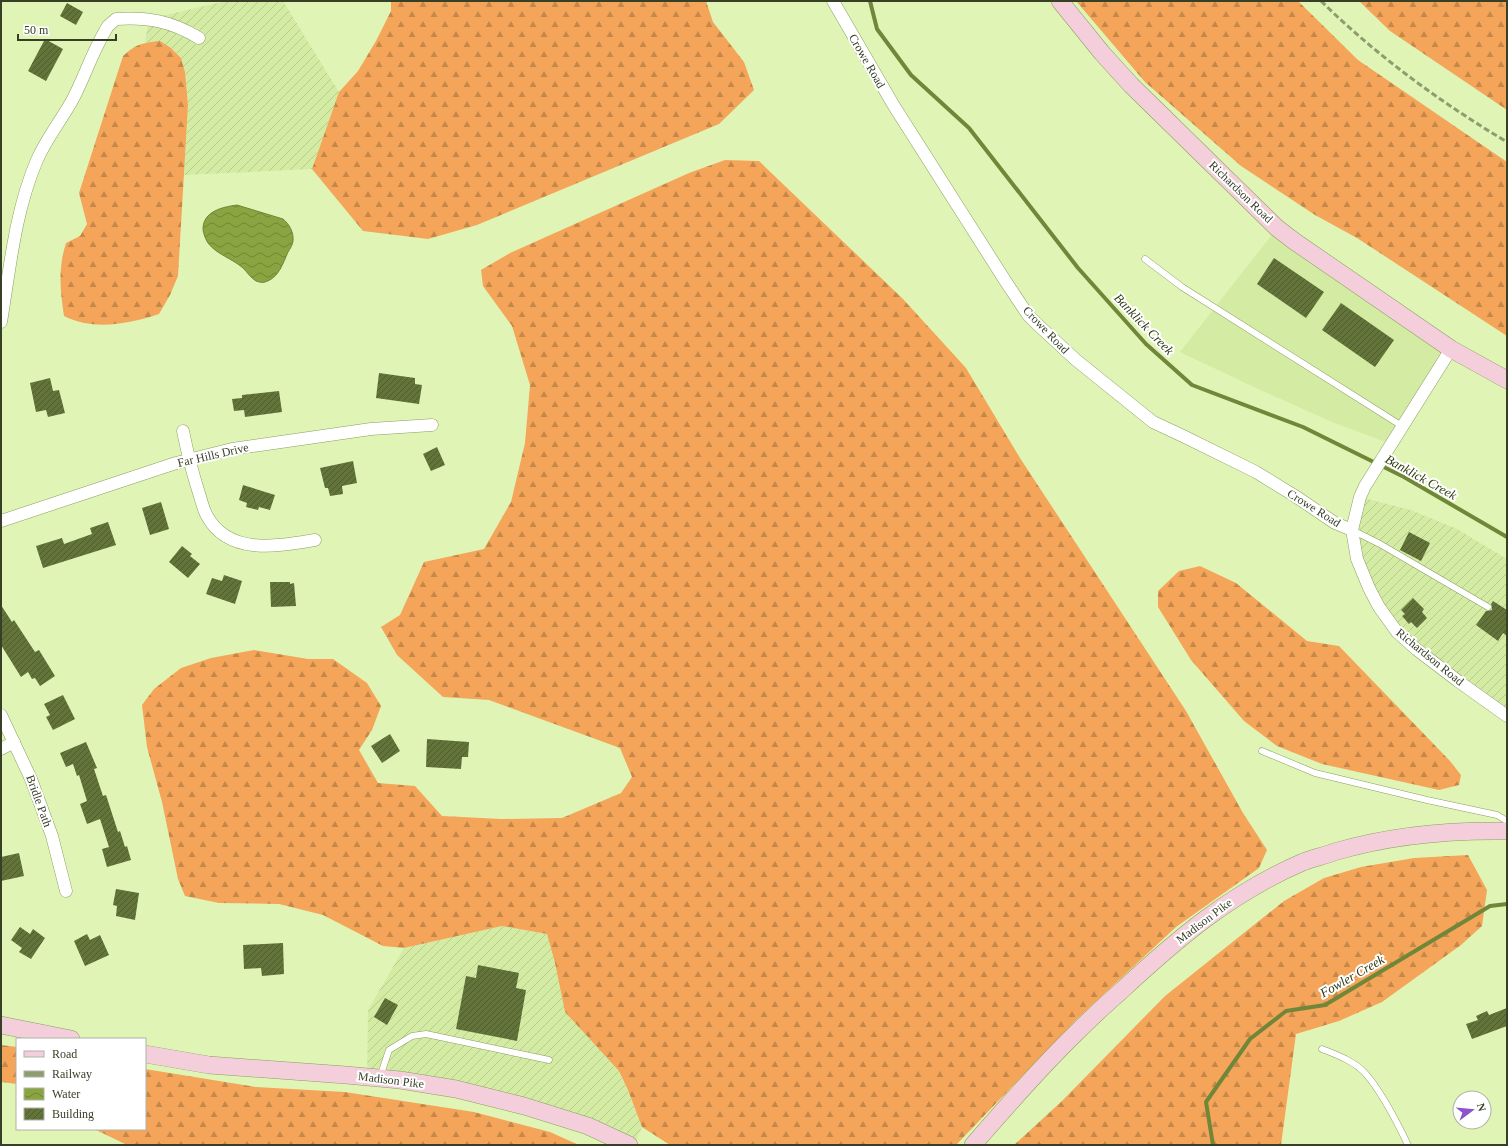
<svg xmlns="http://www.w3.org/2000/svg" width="1508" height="1146" font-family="Georgia,serif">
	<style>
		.built { fill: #d4eba4 }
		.industrial { fill: url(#industrial-furrows) }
		.forest { fill: url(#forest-firs) }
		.water { fill: url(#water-waves); stroke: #708638 }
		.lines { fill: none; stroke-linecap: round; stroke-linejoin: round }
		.stream { stroke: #708638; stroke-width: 4 }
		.building { fill: url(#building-hatch) }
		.lane-casing { stroke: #8b9e61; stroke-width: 7 }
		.street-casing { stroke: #8b9e61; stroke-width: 13 }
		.secondary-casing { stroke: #8b9e61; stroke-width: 18 }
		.lane { stroke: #fff; stroke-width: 6 }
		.street { stroke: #fff; stroke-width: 12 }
		.secondary { stroke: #f4cfdb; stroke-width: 17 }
		.rail { stroke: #8e9d70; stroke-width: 3; stroke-dasharray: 6 3; stroke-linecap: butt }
		.labels { text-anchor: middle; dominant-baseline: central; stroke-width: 4; stroke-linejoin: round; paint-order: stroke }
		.street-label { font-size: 12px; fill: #373f26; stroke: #fff }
		.water-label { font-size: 13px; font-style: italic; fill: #303b12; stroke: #fff }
	</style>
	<defs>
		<pattern id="industrial-furrows" width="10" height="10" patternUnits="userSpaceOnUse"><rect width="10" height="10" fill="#d4eba4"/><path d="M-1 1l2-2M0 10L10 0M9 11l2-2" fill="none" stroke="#b7cb8d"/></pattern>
		<pattern id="forest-firs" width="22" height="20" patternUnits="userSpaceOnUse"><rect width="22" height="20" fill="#f4a559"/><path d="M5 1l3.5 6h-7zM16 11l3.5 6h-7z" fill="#c68849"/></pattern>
		<pattern id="water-waves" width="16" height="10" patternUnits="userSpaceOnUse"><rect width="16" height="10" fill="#89a440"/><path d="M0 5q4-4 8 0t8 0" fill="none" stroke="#718735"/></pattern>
		<pattern id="building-hatch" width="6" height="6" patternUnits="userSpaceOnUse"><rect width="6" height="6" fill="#63743a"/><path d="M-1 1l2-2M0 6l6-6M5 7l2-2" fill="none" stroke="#4e5c2e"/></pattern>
	</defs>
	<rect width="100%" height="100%" fill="#e0f5b5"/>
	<polygon class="built" points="1277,228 1451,349 1391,444 1332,422 1258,389 1180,352"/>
	<g class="industrial">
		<polygon points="226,1 283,1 339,92 312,169 184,175 188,105 185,72 181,58 171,48 145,42 149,19"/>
		<polygon points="1360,497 1411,510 1457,529 1507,559 1507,716 1458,681 1379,607 1352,530"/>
		<polygon points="502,926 547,934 555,963 565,1012 619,1071 628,1090 642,1127 634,1145 587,1126 367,1077 368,1010 404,948"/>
	</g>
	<g class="forest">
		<polygon points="391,1 706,1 713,22 744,62 754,90 719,124 477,225 428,239 363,231 312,169 339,92 358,71 376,41 391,11"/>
		<polygon points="1076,1 1298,1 1358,60 1507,162 1507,336 1357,238 1315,215 1241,166 1145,82"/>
		<polygon points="1359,1 1507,1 1507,110 1390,31"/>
		<path d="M 160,41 L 171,48 L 181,58 L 185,72 L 188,105 L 178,276 L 170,295 L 159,314 C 128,324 94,331 64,316 C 60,290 58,268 66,243 L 80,236 L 87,224 L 79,193 L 123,56 C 136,44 142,43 160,41 Z"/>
		<polygon points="725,160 759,161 903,299 966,368 1020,458 1186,711 1243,813 1267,850 1259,868 1176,927 1076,1020 956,1145 670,1145 642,1127 628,1090 619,1071 565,1012 555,963 547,934 502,926 404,948 383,946 323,915 279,904 219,903 185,896 178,879 162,802 147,747 142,705 154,689 181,668 211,658 254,650 308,659 333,659 367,683 381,706 372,730 359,750 378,783 415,786 442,816 501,819 562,818 621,793 632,777 620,748 489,700 443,697 397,655 381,627 400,615 424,562 484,549 511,502 525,443 530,385 512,326 483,286 481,270 510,253 689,173"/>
		<polygon points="1200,566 1236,583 1307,641 1339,646 1450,761 1461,775 1459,785 1439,790 1322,764 1277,746 1244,721 1191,660 1158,607 1158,591 1179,571"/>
		<polygon points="1468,855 1487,890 1482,926 1461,945 1382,1002 1339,1021 1296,1034 1281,1145 1014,1145 1062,1101 1165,996 1284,901 1324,878 1361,867 1414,858"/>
		<polygon points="1,1045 17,1047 17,1084 1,1082"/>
		<polygon points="145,1069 256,1087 345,1092 474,1112 550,1132 579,1145 127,1145 94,1129 145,1129"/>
	</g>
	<path class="water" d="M 237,205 L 283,219 C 289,224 294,232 293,241 C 293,244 290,249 288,252 C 283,263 279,278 265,282 C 262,283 259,282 256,281 C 251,278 247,272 243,268 C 233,259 216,254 208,243 C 206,240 203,233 203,229 C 203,211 223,207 237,205 Z"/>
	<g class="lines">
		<g class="stream">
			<polyline points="870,1 877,29 911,75 969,128 1078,268 1146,344 1192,385 1303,427 1404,477 1507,537"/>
			<polyline points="1213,1145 1206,1102 1250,1039 1286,1011 1325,1005 1490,906 1507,904"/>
		</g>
	</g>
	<g class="building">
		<polygon points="67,3 83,12 76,25 60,16"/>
		<polygon points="45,39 63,49 46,81 28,71"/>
		<polygon points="1274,258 1324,292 1306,318 1257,284"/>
		<polygon points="1341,303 1394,340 1375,367 1322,330"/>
		<polygon points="379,373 415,378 415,384 422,385 419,404 376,398"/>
		<polygon points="50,378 53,391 59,390 65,413 48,417 46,410 36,412 30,383"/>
		<polygon points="279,391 282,412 245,417 244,410 234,411 232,399 242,398 242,395"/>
		<polygon points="437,447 445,465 431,471 423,454"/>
		<polygon points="353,461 357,483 342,486 343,494 330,496 328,488 325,488 320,468"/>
		<polygon points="243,485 275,495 270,510 259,507 258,510 246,507 247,503 239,500"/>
		<polygon points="161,502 169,529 150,535 142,508"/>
		<polygon points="108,522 116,545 43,568 36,546 62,538 64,544 92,534 90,528"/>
		<polygon points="1409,532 1430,543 1421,561 1400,550"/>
		<polygon points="182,546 192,554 190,556 200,564 188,578 169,562"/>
		<polygon points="224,575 242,581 235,604 206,594 212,578 222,581"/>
		<polygon points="270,582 290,582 290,584 294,583 296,606 271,607"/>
		<polygon points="1413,598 1424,609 1422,612 1427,618 1417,628 1411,622 1409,624 1402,616 1405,614 1401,610"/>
		<polygon points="1493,601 1507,610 1507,636 1503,633 1498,641 1476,625 1486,611 1488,611 1492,610 1492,607 1491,604"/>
		<polygon points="1,605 12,622 14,620 35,652 39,650 55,676 40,686 35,678 32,679 28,672 21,677 1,645"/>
		<polygon points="63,695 75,719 53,730 46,717 50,715 44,704"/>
		<polygon points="390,734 400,751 382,763 371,746"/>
		<polygon points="427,739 469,742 468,757 462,757 461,769 426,767"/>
		<polygon points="86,742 97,768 94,769 103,796 106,795 118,832 120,831 125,847 127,846 131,860 107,867 102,849 109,847 100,819 87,824 80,804 87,801 79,775 77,776 73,764 66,767 60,753"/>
		<polygon points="19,853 24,876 1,881 1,857"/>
		<polygon points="116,889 139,893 135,920 116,916 117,906 113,905"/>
		<polygon points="20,927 30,934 33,929 45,938 31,959 19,952 22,948 11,940"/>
		<polygon points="87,934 90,940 100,935 109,955 85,966 74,941"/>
		<polygon points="283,943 284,974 262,976 261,968 244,969 243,945"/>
		<polygon points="478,965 519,973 516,988 526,990 517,1041 456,1029 466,976 476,978"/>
		<polygon points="385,998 398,1005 387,1025 374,1017"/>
		<polygon points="1507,1008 1507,1026 1472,1039 1466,1024 1478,1020 1476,1016 1487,1011 1489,1015"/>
	</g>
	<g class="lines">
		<defs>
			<g id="lane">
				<polyline points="1145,259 1182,287 1402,426"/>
				<polyline points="1352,530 1380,544 1488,607"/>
				<polyline points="1262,751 1315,773 1427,800 1497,815 1507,821"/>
				<path d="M 1322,1049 C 1337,1055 1354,1061 1365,1073 C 1382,1092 1397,1122 1408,1145"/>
				<polyline points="380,1077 389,1050 412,1036 426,1034 549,1060"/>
			</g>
			<g id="street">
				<polyline points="833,1 894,106 1006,282 1028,315 1037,324 1076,360 1153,422 1183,436 1256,472 1295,496 1335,523 1352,530"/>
				<path d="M 1,322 C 10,268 15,211 37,160 C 47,137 63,118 74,97 C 86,73 94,48 108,26 L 116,19 C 148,17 171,21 199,38"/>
				<polyline points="1451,349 1365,486 1360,497 1352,530 1357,559 1369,588 1379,607 1397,632 1416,649 1458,681 1507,716"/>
				<path d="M 183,431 C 187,451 192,471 198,490 C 201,499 203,509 207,516 C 229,556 278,546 315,540"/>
				<polyline points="1,521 176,463 232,449 371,429 432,425"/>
				<polyline points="1,715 31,779 52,836 66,891"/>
				<polyline points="1,749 14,742"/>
			</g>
			<g id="secondary">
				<polyline points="1060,1 1102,53 1131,85 1277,228 1294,241 1451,349 1507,380"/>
				<polyline points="1,1025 71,1039"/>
				<polyline points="145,1054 209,1065 346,1075 400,1080 456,1089 524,1106 588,1126 629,1145"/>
				<path d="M 973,1145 C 1005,1108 1038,1070 1074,1035 C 1089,1020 1105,1005 1121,991 C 1178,938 1231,893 1303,862 C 1313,858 1324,856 1334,852 C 1391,835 1448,830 1507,831"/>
			</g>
		</defs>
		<use href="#lane" class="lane-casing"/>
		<use href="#street" class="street-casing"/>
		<use href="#secondary" class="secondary-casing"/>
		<use href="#lane" class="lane"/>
		<use href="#street" class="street"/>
		<use href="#secondary" class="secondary"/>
		<path class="rail" d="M 1321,1 C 1377,56 1440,102 1507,142"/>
	</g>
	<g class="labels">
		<g class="street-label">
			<text transform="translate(867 61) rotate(60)">Crowe Road</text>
			<text transform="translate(1241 192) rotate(44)">Richardson Road</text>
			<text transform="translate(1046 330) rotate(46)">Crowe Road</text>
			<text transform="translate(213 455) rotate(-13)">Far Hills Drive</text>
			<text transform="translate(1314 508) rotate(32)">Crowe Road</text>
			<text transform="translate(1430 657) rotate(39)">Richardson Road</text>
			<text transform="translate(39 801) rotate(70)">Bridle Path</text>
			<text transform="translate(1204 921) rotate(-37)">Madison Pike</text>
			<text transform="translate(391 1080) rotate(7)">Madison Pike</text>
		</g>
		<g class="water-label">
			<text transform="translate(1144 324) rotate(46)">Banklick Creek</text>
			<text transform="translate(1421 477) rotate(29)">Banklick Creek</text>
			<text transform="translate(1352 976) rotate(-30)">Fowler Creek</text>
		</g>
	</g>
	<rect width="1508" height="1146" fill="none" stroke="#373f26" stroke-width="4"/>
	<rect x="16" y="1038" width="130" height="92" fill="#ffffff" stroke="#afb2a8"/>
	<rect x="24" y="1051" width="20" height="6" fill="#f4cfdb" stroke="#afb2a8"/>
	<text x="52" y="1058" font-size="12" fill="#373f26">Road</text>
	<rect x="24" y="1071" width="20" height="6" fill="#8e9d70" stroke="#afb2a8"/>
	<text x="52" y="1078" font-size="12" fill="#373f26">Railway</text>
	<rect x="24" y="1088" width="20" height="12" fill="url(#water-waves)" stroke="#afb2a8"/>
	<text x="52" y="1098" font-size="12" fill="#373f26">Water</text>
	<rect x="24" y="1108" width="20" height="12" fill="url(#building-hatch)" stroke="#afb2a8"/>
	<text x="52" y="1118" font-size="12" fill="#373f26">Building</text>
	<g transform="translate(1472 1110) rotate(74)"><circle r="19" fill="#ffffff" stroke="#afb2a8"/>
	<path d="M0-3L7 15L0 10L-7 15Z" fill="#8c53ca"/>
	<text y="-6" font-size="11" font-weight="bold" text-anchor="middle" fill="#373f26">N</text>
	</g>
	<path d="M18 34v6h98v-6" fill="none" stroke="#373f26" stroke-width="2"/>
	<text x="24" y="34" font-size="12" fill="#373f26" stroke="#ffffff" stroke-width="3" paint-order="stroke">50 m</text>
</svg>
